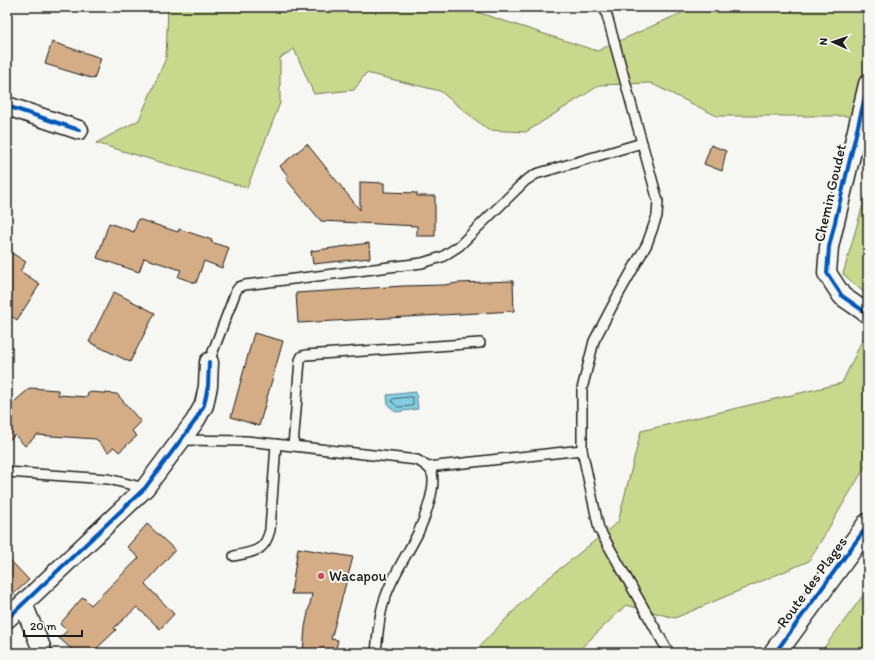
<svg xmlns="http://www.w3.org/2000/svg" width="875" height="660" font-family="Itim,sans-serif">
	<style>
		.green { fill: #c8d88c; stroke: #727a54 }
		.water { fill: #82cde1; stroke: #598692 }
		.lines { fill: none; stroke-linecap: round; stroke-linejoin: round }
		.shore { stroke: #45636b; stroke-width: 1 }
		.building { fill: #d4ad86; stroke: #1c1c1c }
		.lane-casing { stroke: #1c1c1c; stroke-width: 12 }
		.street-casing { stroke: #1c1c1c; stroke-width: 21 }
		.secondary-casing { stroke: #1c1c1c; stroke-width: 25 }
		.lane { stroke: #f6f6f2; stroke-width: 9 }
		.street { stroke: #f6f6f2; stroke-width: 18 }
		.secondary { stroke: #f6f6f2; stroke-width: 22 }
		.cycleway-casing { stroke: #f6f6f2; stroke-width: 6 }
		.cycleway { stroke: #0057b8; stroke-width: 4 }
		.poi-dot { fill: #d1495b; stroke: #f6f6f2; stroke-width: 1.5 }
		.labels { text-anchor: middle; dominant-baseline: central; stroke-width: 4; stroke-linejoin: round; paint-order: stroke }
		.street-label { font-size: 15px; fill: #1c1c1c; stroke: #f6f6f2 }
		.poi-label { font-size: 15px; fill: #1c1c1c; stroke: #f6f6f2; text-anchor: start }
	</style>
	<rect width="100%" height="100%" fill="#f6f6f2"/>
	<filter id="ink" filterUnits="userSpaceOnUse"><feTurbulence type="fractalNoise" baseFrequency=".025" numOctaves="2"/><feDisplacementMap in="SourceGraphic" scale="8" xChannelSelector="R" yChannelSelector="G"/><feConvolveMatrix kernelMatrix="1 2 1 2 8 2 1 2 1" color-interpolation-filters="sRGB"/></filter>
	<g filter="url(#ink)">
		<g class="green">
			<polygon points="168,7 461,7 597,51 690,9 700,7 868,7 868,116 717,116 650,83 600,85 526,132 488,130 440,91 366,73 354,90 314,94 294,49 280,58 280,103 247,188 96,143 139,120 166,58"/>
			<polygon points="868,187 868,296 843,274"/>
			<polygon points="868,328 868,462 809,561 675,618 626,605 576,653 473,653 536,588 618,522 641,431 842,383"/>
			<polygon points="868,589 868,653 820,653"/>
		</g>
		<polygon class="water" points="416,392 418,409 396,412 388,405 387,395"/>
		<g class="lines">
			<polygon class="shore" points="411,397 413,398 413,404 412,406 398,407 392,402 392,400 393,399"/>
		</g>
		<g class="building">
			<polygon points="52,42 101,58 94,79 45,64"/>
			<polygon points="307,144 360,210 360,182 384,183 384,192 417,193 417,196 435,196 435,236 417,236 417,226 321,221 286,179 288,176 280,166"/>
			<polygon points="711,145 726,151 722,171 704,164"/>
			<polygon points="138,219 178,232 179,229 212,240 211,242 229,248 222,268 204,261 196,283 178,277 181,270 144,258 139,272 97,258 109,223 134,232"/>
			<polygon points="369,243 370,258 313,264 311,251"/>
			<polygon points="7,250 26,262 20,271 40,284 17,320 7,313"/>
			<polygon points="513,281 514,311 298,323 296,293 403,286 444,285 458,283"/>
			<polygon points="114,292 155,313 130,362 89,342"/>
			<polygon points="254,333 283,341 259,426 231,417"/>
			<polygon points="30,388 58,390 58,395 87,397 88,392 117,394 141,422 132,431 137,436 119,452 114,447 108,452 96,439 37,435 25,446 15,435 7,442 7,408"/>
			<polygon points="147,524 175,550 145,584 174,614 160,629 137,607 114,628 116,630 92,653 76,653 59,638 67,631 60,624 83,597 91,605 139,558 127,547"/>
			<polygon points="298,548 353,557 331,639 338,640 335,653 303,653 305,627 312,594 291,594"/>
			<polygon points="7,557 29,580 7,600"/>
		</g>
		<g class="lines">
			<defs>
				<g id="lane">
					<polyline points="603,7 606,12 658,201 657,216 647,244 616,299 594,341 582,389 582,450 599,529 669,653"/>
					<polyline points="209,362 236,291 239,287 245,285 422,263 442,257 459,246 525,181 536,174 642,143"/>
					<path d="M 182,440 L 246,441 L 293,446 L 417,460 C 422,463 428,466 431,471 C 438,484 424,520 418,533 C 408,553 395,572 387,593 C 379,612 378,633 376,653"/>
					<polyline points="293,446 300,360 302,356 306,355 480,343"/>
					<polyline points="428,467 582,450"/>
					<polyline points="7,472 108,479 145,488"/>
					<path d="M 234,556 C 254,551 264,553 270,530 L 276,444"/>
				</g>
				<g id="street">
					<polyline points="868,84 829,247 827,273 842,296 868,314"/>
					<polyline points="7,106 79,130"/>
					<polyline points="23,604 41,647 42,653"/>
					<polyline points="7,619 145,488 195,421 204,405 208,386 209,362"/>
				</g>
				<polyline id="secondary" points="775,653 868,525"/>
			</defs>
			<use href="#lane" class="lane-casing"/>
			<use href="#street" class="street-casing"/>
			<use href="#secondary" class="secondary-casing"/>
			<use href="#lane" class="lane"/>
			<use href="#street" class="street"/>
			<use href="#secondary" class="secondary"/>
			<defs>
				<g id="cycleway">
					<polyline points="868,84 829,247 827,273 842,296 868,314"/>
					<polyline points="7,106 79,130"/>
					<polyline points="7,619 145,488 195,421 204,405 208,386 209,362"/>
					<polyline points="775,653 868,525"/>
				</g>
			</defs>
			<use href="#cycleway" class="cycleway-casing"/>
			<use href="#cycleway" class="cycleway"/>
		</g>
	</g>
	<circle class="poi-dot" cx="321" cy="576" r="4"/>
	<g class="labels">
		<g class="street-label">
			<text transform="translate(830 193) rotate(-77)">Chemin Goudet</text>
			<text transform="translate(812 582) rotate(-54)">Route des Plages</text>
		</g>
		<g class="poi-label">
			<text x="329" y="576">Wacapou</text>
		</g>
	</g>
	<rect width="875" height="660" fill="none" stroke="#f6f6f2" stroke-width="24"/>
	<rect x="12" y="12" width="851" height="636" fill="none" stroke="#1c1c1c" stroke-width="1.5" filter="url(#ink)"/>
	<g transform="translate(833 42) rotate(273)" stroke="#f6f6f2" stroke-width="3" paint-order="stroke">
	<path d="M0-3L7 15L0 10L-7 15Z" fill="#1c1c1c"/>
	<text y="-6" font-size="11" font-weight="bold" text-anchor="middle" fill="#1c1c1c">N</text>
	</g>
	<path d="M24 630v6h58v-6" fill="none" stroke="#1c1c1c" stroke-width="2"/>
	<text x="30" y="630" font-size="12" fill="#1c1c1c" stroke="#f6f6f2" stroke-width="3" paint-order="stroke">20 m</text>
</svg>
